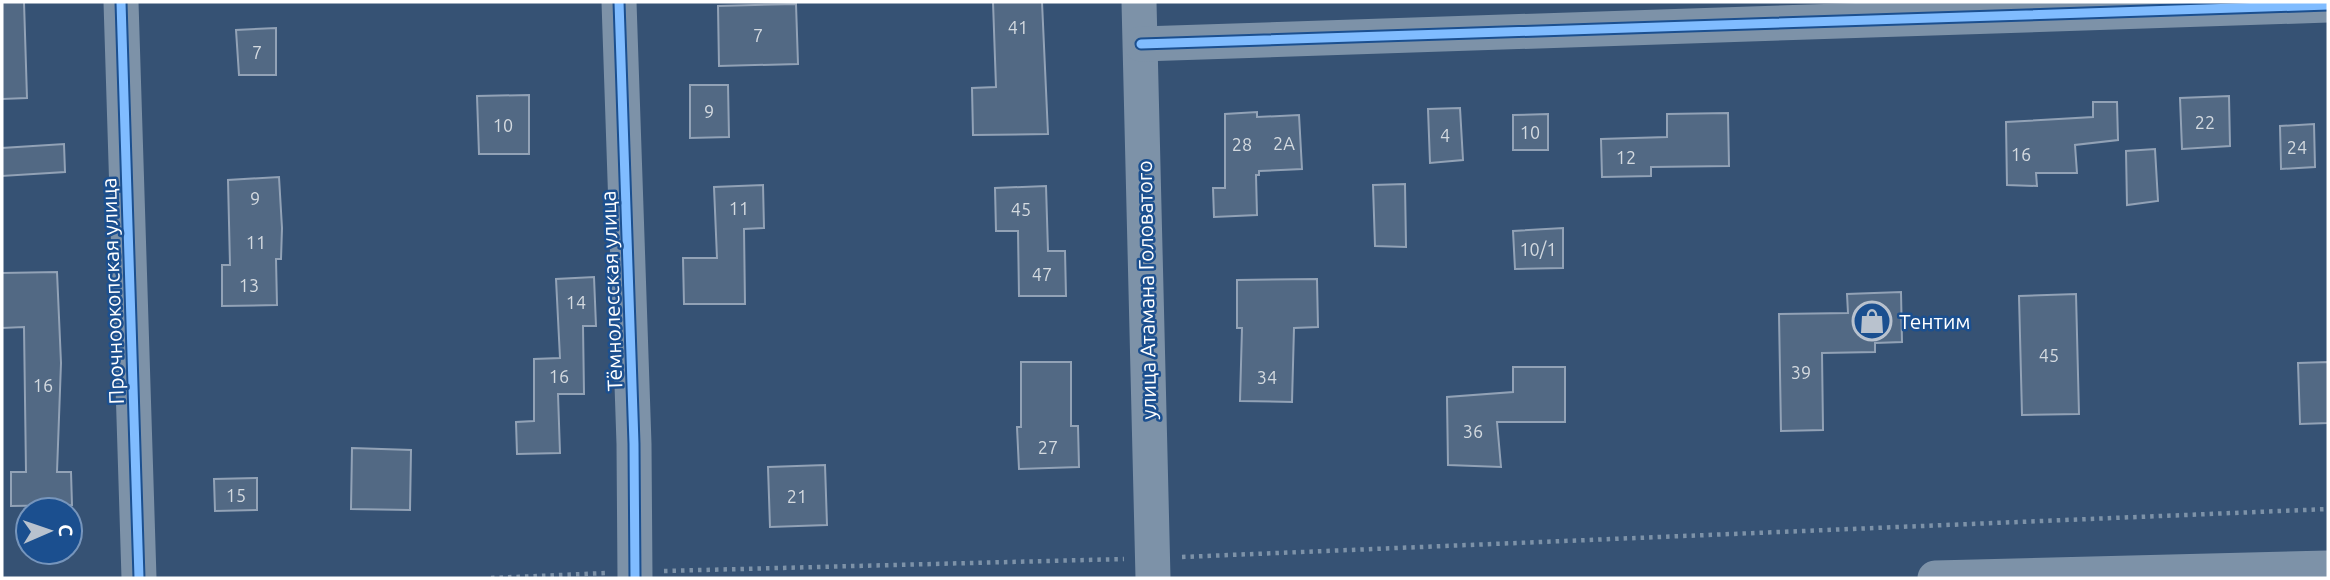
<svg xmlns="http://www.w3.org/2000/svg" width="2330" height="580" font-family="Ubuntu,sans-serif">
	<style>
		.building { fill: #526984; stroke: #92a2b6; stroke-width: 2 }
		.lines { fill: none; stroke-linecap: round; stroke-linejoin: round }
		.path { stroke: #7d92a8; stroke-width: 4.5; stroke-dasharray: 3.5 5; stroke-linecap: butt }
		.minor { stroke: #7d92a8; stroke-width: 35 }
		.cycleway-casing { stroke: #1b4f8f; stroke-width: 13 }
		.cycleway { stroke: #80bcff; stroke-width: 9 }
		.labels { text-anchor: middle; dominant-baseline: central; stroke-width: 5; stroke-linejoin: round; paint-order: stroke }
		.number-label { font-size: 18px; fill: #d4dae0 }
		.street-label { font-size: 21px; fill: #fff; stroke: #1b4f8f }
		.poi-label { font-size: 21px; fill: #fff; stroke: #1b4f8f; text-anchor: start }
	</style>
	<rect width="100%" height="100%" fill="#365274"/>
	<g class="building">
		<polygon points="2,2 24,2 27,98 2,99"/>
		<polygon points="993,2 1042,2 1048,134 973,135 972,88 996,87"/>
		<polygon points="796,4 798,64 719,66 718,6"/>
		<polygon points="276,28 276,75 239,75 236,30"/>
		<polygon points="690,85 728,85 729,137 690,138"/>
		<polygon points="529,95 529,154 479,154 477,96"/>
		<polygon points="2229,96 2230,146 2182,149 2180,98"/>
		<polygon points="2093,102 2117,102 2118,140 2075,145 2077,173 2036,173 2037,186 2007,185 2006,122 2093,117"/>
		<polygon points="1460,108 1463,160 1430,163 1428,109"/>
		<polygon points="1257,112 1257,117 1299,115 1302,169 1259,171 1259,175 1256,175 1257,215 1214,217 1213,188 1225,188 1225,114"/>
		<polygon points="1728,113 1729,166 1651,167 1651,176 1602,177 1601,139 1667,137 1667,114"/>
		<polygon points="1548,114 1548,150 1513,150 1513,115"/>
		<polygon points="2314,124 2315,167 2281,169 2280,126"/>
		<polygon points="64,144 65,172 2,176 2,148"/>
		<polygon points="2155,149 2158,201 2127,205 2126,151"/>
		<polygon points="279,177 282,228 281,259 276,259 277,305 222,306 222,265 230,265 228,180"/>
		<polygon points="1405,184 1406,247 1375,246 1373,185"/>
		<polygon points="763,185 764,228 744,229 745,304 684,304 683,258 717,258 714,187"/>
		<polygon points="1046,186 1048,251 1065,251 1066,296 1019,296 1018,231 996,231 995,188"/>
		<polygon points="1563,228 1563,268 1515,269 1513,231"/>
		<polygon points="57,272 61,363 57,472 71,472 72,505 11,506 11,472 26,472 24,327 2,328 2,273"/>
		<polygon points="594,277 596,326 583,326 584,394 558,394 560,453 517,454 516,422 534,421 534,359 560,358 556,279"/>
		<polygon points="1317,279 1318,327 1294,328 1292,402 1240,401 1242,328 1237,328 1237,280"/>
		<polygon points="1901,292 1902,342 1875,343 1875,352 1822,353 1823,430 1781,431 1779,314 1848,313 1847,294"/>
		<polygon points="2076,294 2079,414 2022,415 2019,296"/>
		<polygon points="1021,362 1071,362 1071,426 1078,426 1079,467 1019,469 1017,427 1021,427"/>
		<polygon points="2328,362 2328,423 2300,424 2298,363"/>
		<polygon points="1513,367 1565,367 1565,422 1497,422 1501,467 1448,465 1447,397 1513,392"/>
		<polygon points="352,448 411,450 410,510 351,509"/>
		<polygon points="825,465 827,525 770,527 768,467"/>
		<polygon points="257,478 257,510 215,511 214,479"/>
	</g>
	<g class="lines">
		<g class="path">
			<polyline points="1182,557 2328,509"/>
			<polyline points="664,571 1124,559"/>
			<polyline points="491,578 607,573"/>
		</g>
		<g class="minor">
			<polyline points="121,2 139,578"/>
			<polyline points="619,2 634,444 635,578"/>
			<polyline points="1139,2 1153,578"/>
			<polyline points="1141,44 2328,5"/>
			<polyline points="1935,578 2328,568"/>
		</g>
		<defs>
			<g id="cycleway">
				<polyline points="121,2 139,578"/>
				<polyline points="619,2 634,444 635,578"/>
				<polyline points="1141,44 2328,5"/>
			</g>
		</defs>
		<use href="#cycleway" class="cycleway-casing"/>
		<use href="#cycleway" class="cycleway"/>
	</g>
	<defs>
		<symbol id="shop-ring" viewBox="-11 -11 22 22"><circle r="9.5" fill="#1b4f8f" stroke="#b9c2ce" stroke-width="1.5"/><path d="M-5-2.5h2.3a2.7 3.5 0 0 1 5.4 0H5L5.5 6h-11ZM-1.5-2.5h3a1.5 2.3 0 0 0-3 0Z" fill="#b9c2ce"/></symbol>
	</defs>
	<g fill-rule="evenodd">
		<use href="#shop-ring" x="1850" y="299" width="44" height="44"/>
	</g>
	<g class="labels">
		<g class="number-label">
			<text x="1018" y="27">41</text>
			<text x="758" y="35">7</text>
			<text x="257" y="52">7</text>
			<text x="709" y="111">9</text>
			<text x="2205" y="122">22</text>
			<text x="503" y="125">10</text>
			<text x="1530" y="132">10</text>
			<text x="1445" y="135">4</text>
			<text x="1284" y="143">2А</text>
			<text x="1242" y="144">28</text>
			<text x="2297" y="147">24</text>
			<text x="2021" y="154">16</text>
			<text x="1626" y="157">12</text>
			<text x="255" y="198">9</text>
			<text x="739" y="208">11</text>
			<text x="1021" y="209">45</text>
			<text x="256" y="242">11</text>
			<text x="1538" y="249">10/1</text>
			<text x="1042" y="274">47</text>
			<text x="249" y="285">13</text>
			<text x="576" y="302">14</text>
			<text x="2049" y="355">45</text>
			<text x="1801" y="372">39</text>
			<text x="559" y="376">16</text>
			<text x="1267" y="377">34</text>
			<text x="43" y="385">16</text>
			<text x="1473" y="431">36</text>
			<text x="1048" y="447">27</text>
			<text x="236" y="495">15</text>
			<text x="797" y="496">21</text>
		</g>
		<g class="street-label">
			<text transform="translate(1146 290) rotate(-91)">улица Атамана Головатого</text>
			<text transform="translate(112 291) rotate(-92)">Прочноокопская улица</text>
			<text transform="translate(611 291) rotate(-92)">Тёмнолесская улица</text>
		</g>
		<g class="poi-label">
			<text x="1899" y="321">Тентим</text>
		</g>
	</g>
	<rect width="2330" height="580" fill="none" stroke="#ffffff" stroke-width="7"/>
	<g transform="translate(49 531) rotate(88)"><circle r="33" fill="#1b4f8f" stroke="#7695bc" stroke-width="2"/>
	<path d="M0-5L12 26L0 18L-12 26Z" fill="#b9c2ce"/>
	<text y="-10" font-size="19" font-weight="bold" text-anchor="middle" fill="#ffffff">С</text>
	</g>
</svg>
